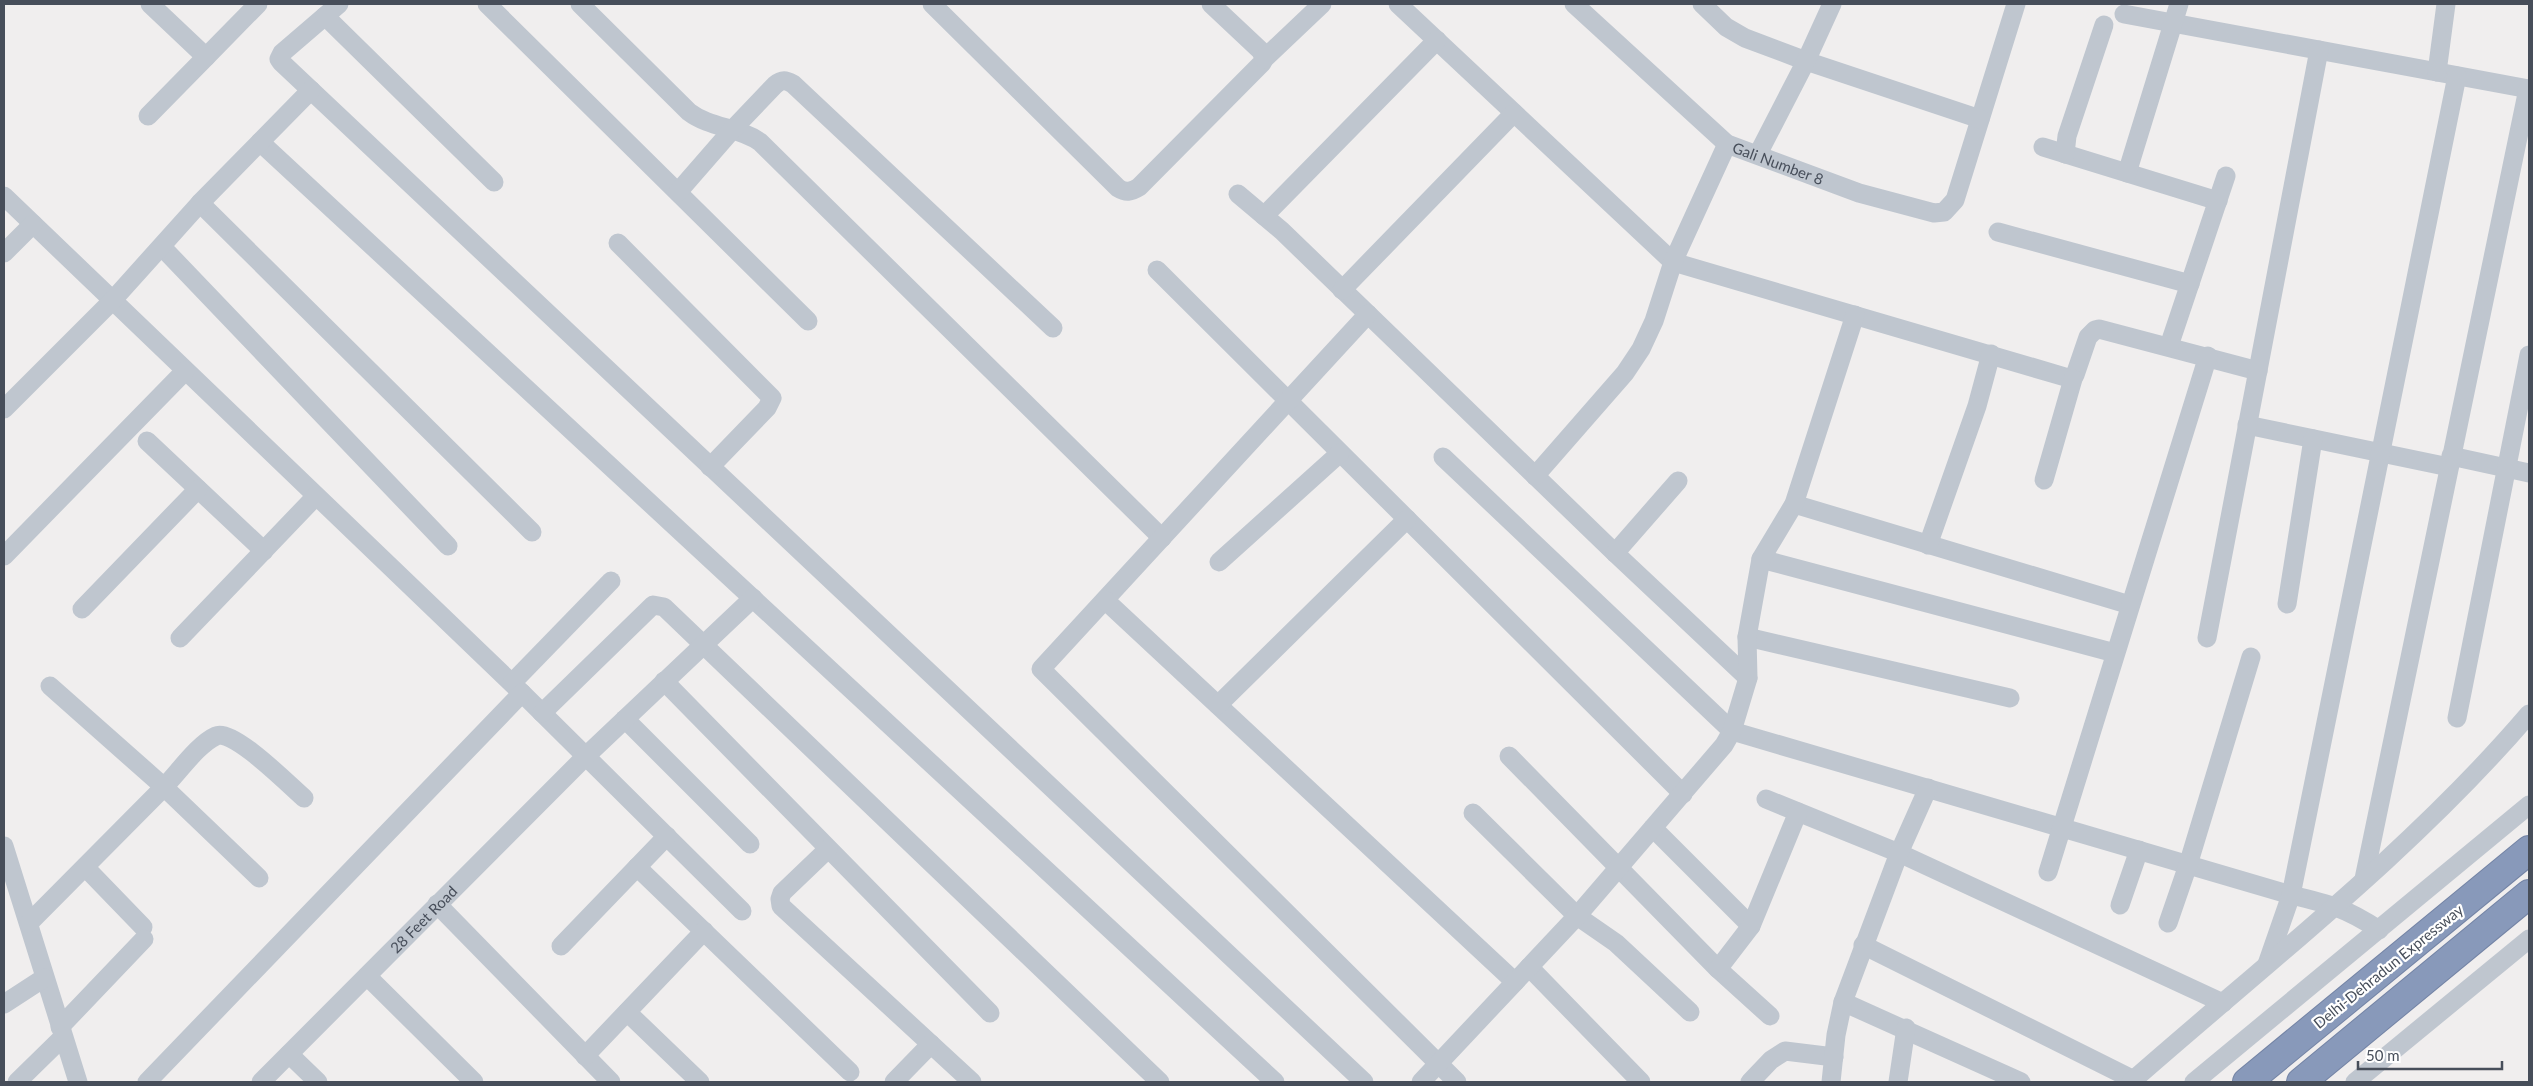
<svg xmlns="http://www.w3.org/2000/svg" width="2533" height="1086" font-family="Lato,sans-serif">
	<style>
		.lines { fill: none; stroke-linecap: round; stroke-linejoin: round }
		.highway-casing { stroke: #7484a5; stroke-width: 30 }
		.minor { stroke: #bfc6cf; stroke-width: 19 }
		.highway { stroke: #8899ba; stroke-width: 28 }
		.labels { text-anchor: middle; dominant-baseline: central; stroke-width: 4.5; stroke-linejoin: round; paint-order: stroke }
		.street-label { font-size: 15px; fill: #474e5a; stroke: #fff }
	</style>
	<rect width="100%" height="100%" fill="#f0eeee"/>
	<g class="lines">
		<defs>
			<g id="highway">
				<polyline points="2247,1082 2529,850"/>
				<polyline points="2301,1082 2529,894"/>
			</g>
		</defs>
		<use href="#highway" class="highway-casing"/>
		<g class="minor">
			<polyline points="150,4 206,57 258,4"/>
			<polyline points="339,4 282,53 279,59 281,62 1364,1082"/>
			<polyline points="487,4 808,321"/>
			<path d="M 580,4 L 689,112 C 710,128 739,127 760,142 L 1162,538"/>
			<path d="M 932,4 L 1118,188 C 1126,193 1131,192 1139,187 L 1262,63 L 1264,59 L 1261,51 L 1211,4"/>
			<polyline points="1398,4 1673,262 2072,379 2075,375 2088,337 2095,330 2099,329 2258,371"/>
			<path id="s1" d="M 1574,4 L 1727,144 L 1859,193 L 1934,213 L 1944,212 L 1955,200 L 2016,4"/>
			<polyline points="1702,4 1726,27 1745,38 1806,61 1980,119"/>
			<polyline points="2124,14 2529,89"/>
			<polyline points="325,16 494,182"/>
			<polyline points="1264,59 1322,4"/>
			<polyline points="2437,72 2446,4"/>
			<polyline points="148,116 206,57"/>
			<polyline points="260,142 1275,1082"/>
			<polyline points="2043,147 2218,201"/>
			<polyline points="1758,154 1806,61 1832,4"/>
			<polyline points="2065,154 2067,136 2104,25"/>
			<polyline points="2127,173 2179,4"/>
			<path d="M 678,192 L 732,130 L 775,85 C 782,79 786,80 793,84 L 1053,328"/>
			<polyline points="1238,194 1282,231 1615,553 1748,678"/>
			<polyline points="4,196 522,693 742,911"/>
			<polyline points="200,203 532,532"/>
			<polyline points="1264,216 1437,40"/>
			<polyline points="1998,232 2190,284"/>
			<polyline points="618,243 772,398 767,408 710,467"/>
			<polyline points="162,247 448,546"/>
			<polyline points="4,253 33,224"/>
			<polyline points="1157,270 1683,794"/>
			<polyline points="1342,290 1514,113"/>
			<polyline points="1368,314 1041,669 1457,1082"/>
			<polyline points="2169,346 2226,176"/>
			<polyline points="4,409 112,301 200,203 311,90"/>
			<polyline points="2247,425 2449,467"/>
			<polyline points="147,441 264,551"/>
			<polyline points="2451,456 2529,473"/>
			<path d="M 1443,457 L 1732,731 L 2291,895 C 2329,904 2346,908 2379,930"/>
			<polyline points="1535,476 1625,373 1641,349 1654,321 1673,262 1727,144"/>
			<polyline points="2044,480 2073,379"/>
			<polyline points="1794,504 2130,605"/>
			<polyline points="1928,545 1977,406 1991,354"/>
			<polyline points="1615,553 1678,481"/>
			<polyline points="4,556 185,371"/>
			<polyline points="1761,559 2115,653"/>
			<polyline points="1219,562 1340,453"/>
			<polyline points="1105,600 1515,982"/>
			<polyline points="2287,604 2313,439"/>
			<polyline points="82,609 198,489"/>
			<polyline points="1747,637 2010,698"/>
			<polyline points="180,638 316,496"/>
			<polyline points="2207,638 2319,50"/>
			<polyline points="664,681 990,1013"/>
			<polyline points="512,683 611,581"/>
			<path d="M 50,686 L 164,787 C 178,773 198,744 216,736 C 233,728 290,786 304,798"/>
			<polyline points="1218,705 1407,519"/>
			<polyline points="542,713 653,605 664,607 1160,1082"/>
			<polyline points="2457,718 2529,355"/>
			<polyline points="625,719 750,844"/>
			<polyline points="1509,756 1718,969 1770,1016"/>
			<polyline points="1766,799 1899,853 2223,1003"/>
			<polyline points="1473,813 1577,916 1616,943 1690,1012"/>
			<polyline points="1653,828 1751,926"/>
			<polyline points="4,846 78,1082"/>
			<polyline points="828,849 782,893 780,899 781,906 972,1082"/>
			<polyline points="85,867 143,927"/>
			<polyline points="637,867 850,1072"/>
			<polyline points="2048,872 2208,356"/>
			<polyline points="2364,879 2528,89"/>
			<polyline points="437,904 611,1082"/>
			<polyline points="2120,905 2139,850"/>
			<polyline points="29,923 164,787 259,878"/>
			<polyline points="2168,923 2188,865 2251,657"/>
			<polyline points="1863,945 2134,1080"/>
			<polyline points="561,946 667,836"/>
			<polyline points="2267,964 2291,895 2457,76"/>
			<polyline points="1529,967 1641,1082"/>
			<polyline points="1718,969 1751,926 1798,812"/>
			<polyline points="367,976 474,1082"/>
			<polyline points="1843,1002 2021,1082"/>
			<polyline points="4,1004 44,978"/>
			<polyline points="627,1012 700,1082"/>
			<polyline points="60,1027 144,939"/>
			<polyline points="289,1054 318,1082"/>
			<polyline points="585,1056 704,931"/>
			<polyline points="17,1082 63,1037"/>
			<polyline points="147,1082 522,693"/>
			<path id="s2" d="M 261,1082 L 586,756 L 753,598"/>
			<polyline points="894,1082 931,1044"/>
			<polyline points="1421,1082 1577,916 1724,745 1732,731 1748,678 1747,637 1761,559 1794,504 1855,315"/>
			<polyline points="1750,1082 1771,1060 1785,1051 1834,1057"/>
			<polyline points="1831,1082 1836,1035 1843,1002 1899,853 1928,788"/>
			<polyline points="1898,1082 1906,1028"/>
			<path d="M 2131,1082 C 2265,964 2413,850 2529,714"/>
			<polyline points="2194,1082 2529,805"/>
			<polyline points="2355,1082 2529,939"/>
		</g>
		<use href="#highway" class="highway"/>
	</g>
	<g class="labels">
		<g class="street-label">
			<text stroke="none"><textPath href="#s1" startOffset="262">Gali Number 8</textPath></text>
			<text stroke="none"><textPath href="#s2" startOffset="230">28 Feet Road</textPath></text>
			<text transform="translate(2388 966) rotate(-39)">Delhi-Dehradun Expressway</text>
		</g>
	</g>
	<rect width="2533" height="1086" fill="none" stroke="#474e5a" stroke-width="10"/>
	<path d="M2358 1061v8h144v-8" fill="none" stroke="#474e5a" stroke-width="2.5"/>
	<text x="2366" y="1061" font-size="15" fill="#474e5a" stroke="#ffffff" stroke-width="4" paint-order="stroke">50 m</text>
</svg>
